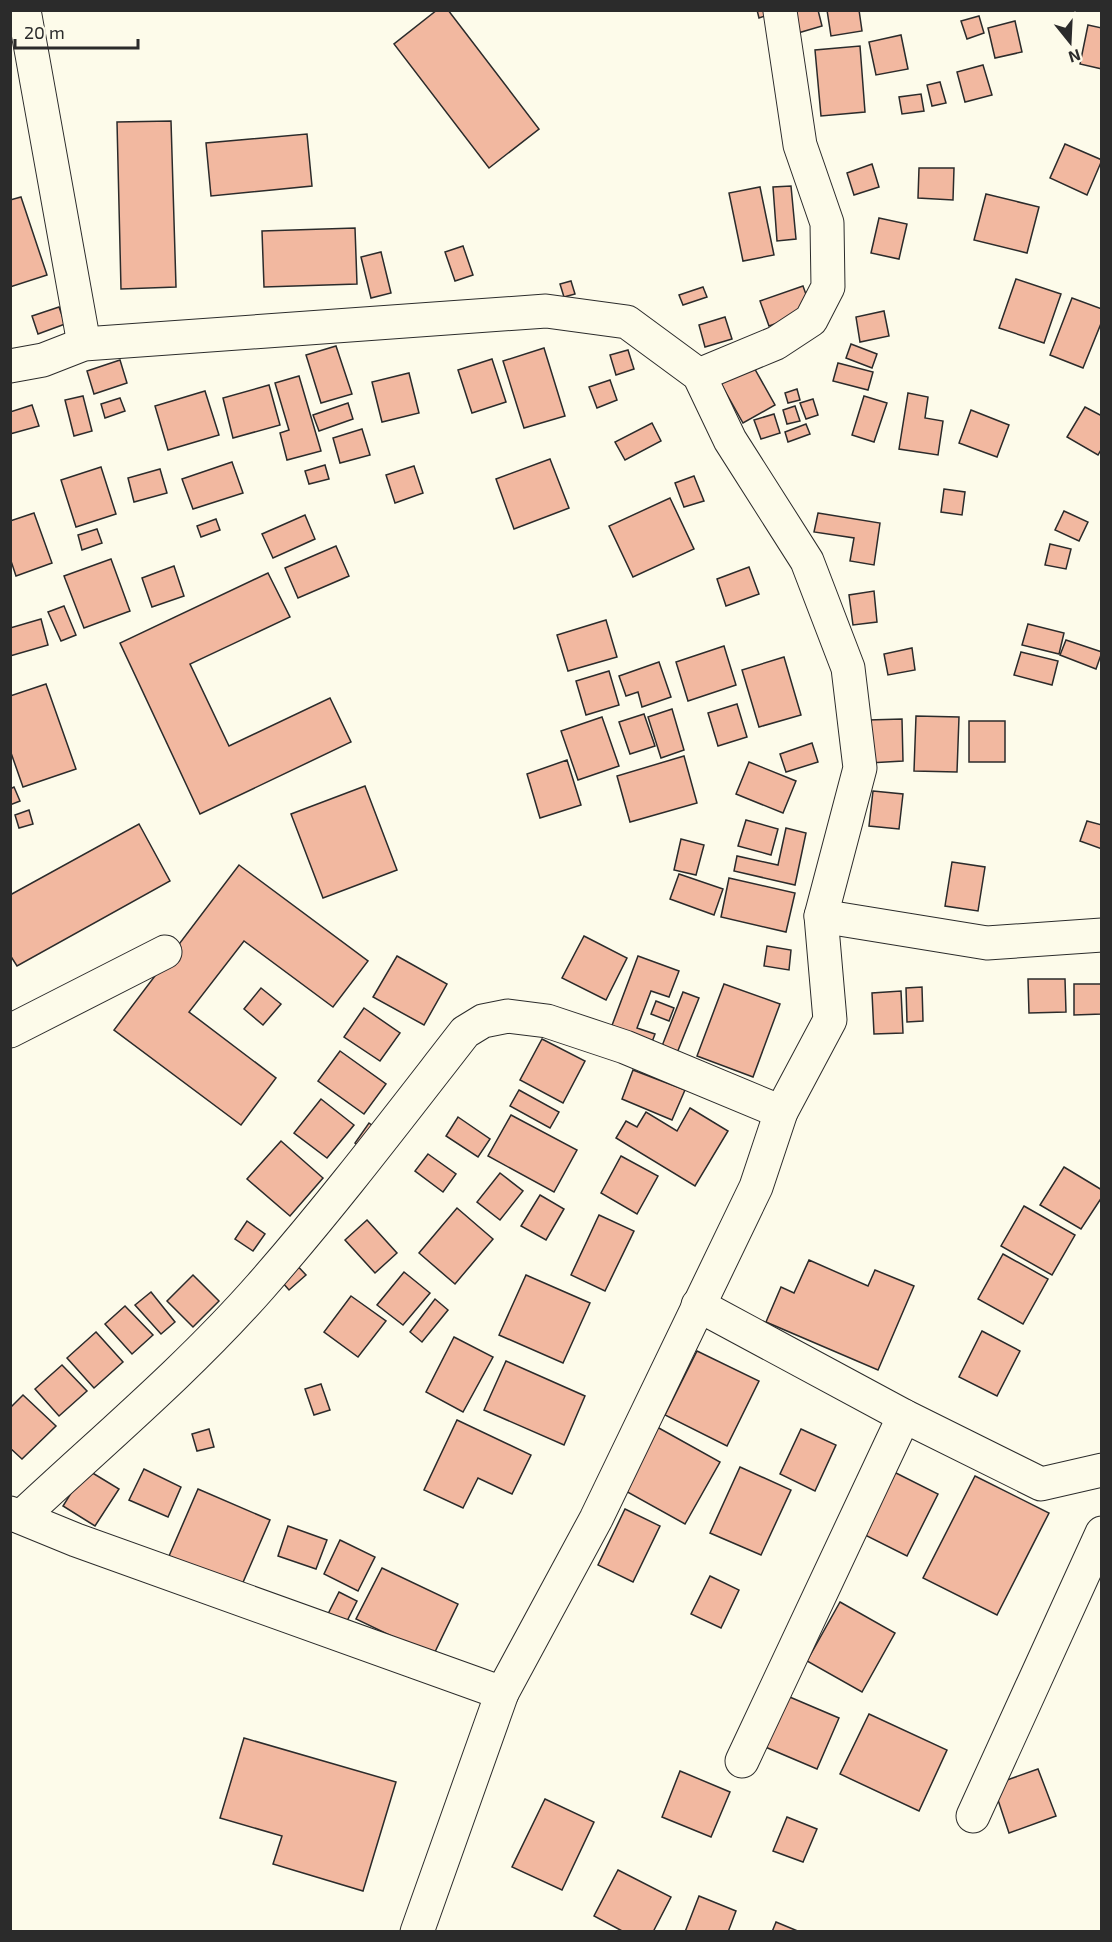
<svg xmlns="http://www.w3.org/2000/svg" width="1112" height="1942" font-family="'Exo 2',sans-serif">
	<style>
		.building { fill: #f2b8a0; stroke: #2b2b2b; stroke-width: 1.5 }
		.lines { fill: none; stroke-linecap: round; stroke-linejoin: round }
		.minor-casing { stroke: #2b2b2b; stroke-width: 35 }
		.minor { stroke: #fdfbea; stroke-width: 33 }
	</style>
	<rect width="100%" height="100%" fill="#fdfbea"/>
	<g class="building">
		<polygon points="437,10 448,10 539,129 489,168 394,44"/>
		<polygon points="757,10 770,10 771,14 759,18"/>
		<polygon points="792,10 818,10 822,26 798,33"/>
		<polygon points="827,10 859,10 862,31 831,36"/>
		<polygon points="979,16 984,33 967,39 961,21"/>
		<polygon points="1015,21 1022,52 995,58 988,28"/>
		<polygon points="1088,25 1102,28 1102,69 1080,64"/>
		<polygon points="901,35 908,69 876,75 869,42"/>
		<polygon points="860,46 865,112 821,116 815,50"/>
		<polygon points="983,65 992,95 965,102 957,72"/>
		<polygon points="940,82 946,103 932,106 927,85"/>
		<polygon points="921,94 924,111 902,114 899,97"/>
		<polygon points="171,121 176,287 121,289 117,122"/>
		<polygon points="307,134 312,186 211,196 206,143"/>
		<polygon points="1065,144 1102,160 1087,195 1050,178"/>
		<polygon points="872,164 879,187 854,195 847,173"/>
		<polygon points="919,168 954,168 953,200 918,198"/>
		<polygon points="791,186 796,239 777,241 773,187"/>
		<polygon points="760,187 774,255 743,261 729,193"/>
		<polygon points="986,194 1039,207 1027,253 974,240"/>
		<polygon points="21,197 47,275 10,287 10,200"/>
		<polygon points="879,218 907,224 899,259 871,253"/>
		<polygon points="355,228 357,284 264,287 262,231"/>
		<polygon points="463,246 473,275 455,281 445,252"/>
		<polygon points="381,252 391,293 371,298 361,257"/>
		<polygon points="1016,279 1061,294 1044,343 999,328"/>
		<polygon points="571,281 575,294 564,297 560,284"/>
		<polygon points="803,286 812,311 769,326 760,301"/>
		<polygon points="703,287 707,297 683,305 679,295"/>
		<polygon points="1072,298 1102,309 1102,321 1083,368 1050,355"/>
		<polygon points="59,307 65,324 38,334 32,316"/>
		<polygon points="884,311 889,336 860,342 856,317"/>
		<polygon points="725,317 732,339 705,347 699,325"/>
		<polygon points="851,344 877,354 872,368 846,358"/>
		<polygon points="336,346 352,394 321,403 306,355"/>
		<polygon points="544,348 565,416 524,428 503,361"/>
		<polygon points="628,350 634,369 616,375 610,355"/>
		<polygon points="492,359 506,402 472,413 458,370"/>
		<polygon points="120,360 127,383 94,394 87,371"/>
		<polygon points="838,363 873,372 868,390 833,381"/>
		<polygon points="752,364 775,405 743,423 720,382"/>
		<polygon points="409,373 419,413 382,422 372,382"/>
		<polygon points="299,376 321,451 287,460 280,433 289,430 275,383"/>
		<polygon points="610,380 617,400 597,408 589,387"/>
		<polygon points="269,385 280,425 233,438 223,398"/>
		<polygon points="797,389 800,400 788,403 785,393"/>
		<polygon points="205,391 219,435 168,450 155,406"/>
		<polygon points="908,393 928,397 925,418 943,421 938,455 899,449"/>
		<polygon points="83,396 92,431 74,436 65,400"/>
		<polygon points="864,396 887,403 874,442 852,435"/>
		<polygon points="120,398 125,411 105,418 101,404"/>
		<polygon points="813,399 818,415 806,419 800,403"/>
		<polygon points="348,403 353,419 319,431 313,415"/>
		<polygon points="32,405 39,426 10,434 10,412"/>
		<polygon points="795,406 800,421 787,424 783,410"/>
		<polygon points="1085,407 1102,416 1102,448 1098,455 1067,437"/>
		<polygon points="971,410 1009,425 997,457 959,443"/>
		<polygon points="774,414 780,433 761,439 754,420"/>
		<polygon points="652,423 661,441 625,460 615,442"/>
		<polygon points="806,424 810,434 788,442 785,432"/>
		<polygon points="362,429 370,455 340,463 333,438"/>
		<polygon points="550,459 569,508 514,529 496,479"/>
		<polygon points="232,462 243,493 193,509 182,479"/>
		<polygon points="325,465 329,479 309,484 305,471"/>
		<polygon points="414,466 423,493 395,503 386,475"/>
		<polygon points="101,467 116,514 76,527 61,480"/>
		<polygon points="160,469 167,493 134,502 128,478"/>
		<polygon points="694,476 704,501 684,507 675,483"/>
		<polygon points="944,489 965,492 962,515 941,512"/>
		<polygon points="670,498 694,549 633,577 609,526"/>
		<polygon points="1064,511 1088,522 1079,541 1055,530"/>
		<polygon points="34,513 52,563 16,576 10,558 10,521"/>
		<polygon points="818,513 880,523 874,565 850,561 854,538 814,532"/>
		<polygon points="305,515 315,539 273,558 262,534"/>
		<polygon points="216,519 220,530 201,537 197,526"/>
		<polygon points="97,529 102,543 82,550 78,535"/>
		<polygon points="1050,544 1071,549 1066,569 1045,565"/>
		<polygon points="336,546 349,576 298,598 285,568"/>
		<polygon points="111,559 130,611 84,628 64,576"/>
		<polygon points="174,566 184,596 152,607 142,578"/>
		<polygon points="749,567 759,594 726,606 717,579"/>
		<polygon points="268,573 290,617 190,664 229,746 330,698 351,742 200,814 120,643"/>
		<polygon points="874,591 877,622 853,625 849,595"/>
		<polygon points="64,606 76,635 61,641 48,612"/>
		<polygon points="41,619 48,645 10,656 10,628"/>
		<polygon points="606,620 617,657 568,671 557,635"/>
		<polygon points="1028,624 1064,633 1059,654 1022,645"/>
		<polygon points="1066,640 1102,652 1096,669 1060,655"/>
		<polygon points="724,646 736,685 688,701 676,662"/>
		<polygon points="912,648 915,670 888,675 884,654"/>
		<polygon points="1021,652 1058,661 1052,685 1014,675"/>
		<polygon points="784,657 801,715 759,727 742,670"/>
		<polygon points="659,662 671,697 642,707 638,692 626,696 619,676"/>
		<polygon points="609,671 619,705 586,715 576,681"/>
		<polygon points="46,684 76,769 23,787 10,750 10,696"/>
		<polygon points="737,704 747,737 718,746 708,713"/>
		<polygon points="672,709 684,750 661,758 648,717"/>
		<polygon points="644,714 655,746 630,754 619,722"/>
		<polygon points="916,716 959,717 957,772 914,771"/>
		<polygon points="602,717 619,766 578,780 561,731"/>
		<polygon points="902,719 903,761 869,763 868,720"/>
		<rect x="969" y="721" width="36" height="41"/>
		<polygon points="812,743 818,762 786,772 780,754"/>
		<polygon points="684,756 697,803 630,822 617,776"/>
		<polygon points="567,760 581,805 540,818 527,774"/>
		<polygon points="749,762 796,781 783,813 736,794"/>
		<polygon points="365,786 397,870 323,898 291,814"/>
		<polygon points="14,787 20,801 10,805 10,789"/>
		<polygon points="873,791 903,794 899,829 869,826"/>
		<polygon points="29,810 33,824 19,828 15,815"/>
		<polygon points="746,820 778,829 771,855 738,846"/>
		<polygon points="1087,821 1102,825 1102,849 1080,841"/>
		<polygon points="139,824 170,881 17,966 10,955 10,895"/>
		<polygon points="786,828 806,833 795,885 734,871 737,856 778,865"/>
		<polygon points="681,839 704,845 696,875 674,870"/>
		<polygon points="952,862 985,867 978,911 945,906"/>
		<polygon points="239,865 368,961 333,1007 244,941 189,1012 276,1078 241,1125 114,1030"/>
		<polygon points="679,874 723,889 714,915 670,899"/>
		<polygon points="729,878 795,893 786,932 721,917"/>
		<polygon points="584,936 627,958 606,1000 562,978"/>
		<polygon points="767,946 791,950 789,970 764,966"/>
		<polygon points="397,956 447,984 424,1025 373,997"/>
		<polygon points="638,956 679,971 669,997 651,991 637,1028 655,1034 649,1050 608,1036"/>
		<polygon points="1028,979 1065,979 1066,1012 1029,1013"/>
		<polygon points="724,984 780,1004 753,1077 697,1056"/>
		<polygon points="1074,984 1102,984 1102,1014 1074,1015"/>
		<polygon points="922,987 923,1021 907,1022 906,988"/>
		<polygon points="261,988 281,1004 263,1025 244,1009"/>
		<polygon points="901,991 903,1033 874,1034 872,993"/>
		<polygon points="683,992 699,998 677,1053 662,1046"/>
		<polygon points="656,1001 674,1008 669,1021 651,1014"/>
		<polygon points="364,1008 400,1033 380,1061 344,1037"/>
		<polygon points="542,1039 585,1061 563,1103 520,1080"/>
		<polygon points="340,1051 386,1084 364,1114 318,1081"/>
		<polygon points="633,1070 685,1090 672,1120 622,1099"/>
		<polygon points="519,1090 559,1112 550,1128 510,1106"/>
		<polygon points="321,1099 354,1125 327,1158 294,1133"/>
		<polygon points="690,1108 728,1131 695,1186 616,1138 626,1121 637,1127 646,1112 677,1131"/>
		<polygon points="511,1115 577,1150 554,1192 488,1156"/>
		<polygon points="458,1117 490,1139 478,1157 446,1136"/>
		<polygon points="369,1123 383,1133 368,1152 355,1143"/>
		<polygon points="281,1141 323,1178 290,1216 247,1179"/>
		<polygon points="428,1154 456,1174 443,1192 415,1171"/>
		<polygon points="621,1156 658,1176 637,1214 601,1193"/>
		<polygon points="1064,1167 1102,1190 1102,1197 1081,1229 1040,1205"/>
		<polygon points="500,1173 523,1191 500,1220 477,1202"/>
		<polygon points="540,1195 564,1209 546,1240 521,1226"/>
		<polygon points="1024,1206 1075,1235 1052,1275 1001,1246"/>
		<polygon points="457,1208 493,1239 455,1284 419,1253"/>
		<polygon points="599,1215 634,1231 605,1291 571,1275"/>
		<polygon points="367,1220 397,1253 375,1273 345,1240"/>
		<polygon points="247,1221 265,1234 253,1251 235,1239"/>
		<polygon points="1003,1254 1048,1279 1023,1324 978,1299"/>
		<polygon points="292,1260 306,1275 289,1290 276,1275"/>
		<polygon points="809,1260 868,1286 875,1270 914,1286 878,1370 766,1322 781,1287 794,1293"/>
		<polygon points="404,1272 430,1293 403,1325 377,1305"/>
		<polygon points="193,1275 219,1301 193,1327 167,1301"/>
		<polygon points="526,1275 590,1303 563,1363 499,1335"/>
		<polygon points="151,1292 175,1322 161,1334 135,1305"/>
		<polygon points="351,1296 386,1321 358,1357 324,1332"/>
		<polygon points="435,1299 448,1310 422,1342 410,1332"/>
		<polygon points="125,1306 153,1335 132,1354 105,1324"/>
		<polygon points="982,1331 1020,1351 997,1396 959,1377"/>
		<polygon points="96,1332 123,1362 94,1388 67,1358"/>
		<polygon points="454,1337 493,1357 463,1412 426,1392"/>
		<polygon points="697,1351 759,1381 727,1446 665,1415"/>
		<polygon points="506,1361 585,1396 564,1445 484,1410"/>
		<polygon points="62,1365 87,1391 59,1416 35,1389"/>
		<polygon points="321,1384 330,1410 314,1415 305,1389"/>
		<polygon points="23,1395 56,1426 22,1459 10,1448 10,1408"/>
		<polygon points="457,1420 531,1455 512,1494 478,1478 463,1508 424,1490"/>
		<polygon points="657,1427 720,1462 685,1524 622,1489"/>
		<polygon points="209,1429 214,1447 197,1451 192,1434"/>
		<polygon points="801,1429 836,1445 815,1491 780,1474"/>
		<polygon points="740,1467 791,1490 761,1555 710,1533"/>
		<polygon points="86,1469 119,1489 95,1526 63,1506"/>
		<polygon points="144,1469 181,1487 168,1517 129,1500"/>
		<polygon points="890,1470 938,1494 907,1556 859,1532"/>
		<polygon points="975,1476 1049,1513 997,1615 923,1578"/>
		<polygon points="198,1489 270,1520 241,1587 169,1556"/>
		<polygon points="625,1509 660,1526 633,1582 598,1565"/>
		<polygon points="288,1526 327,1540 316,1569 278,1556"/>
		<polygon points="340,1540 375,1557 358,1591 324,1574"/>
		<polygon points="382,1568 458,1604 433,1656 356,1619"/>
		<polygon points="710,1576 739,1590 721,1628 691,1614"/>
		<polygon points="339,1592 357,1601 344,1627 326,1618"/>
		<polygon points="840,1602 895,1633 862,1692 807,1661"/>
		<polygon points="785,1695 839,1718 817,1769 763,1746"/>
		<polygon points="869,1714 947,1750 919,1811 840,1774"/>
		<polygon points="244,1738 396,1782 363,1891 273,1864 282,1836 220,1818"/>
		<polygon points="1038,1769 1056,1816 1009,1833 993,1785"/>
		<polygon points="680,1771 730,1792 711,1837 662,1817"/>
		<polygon points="545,1799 594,1822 562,1890 512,1867"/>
		<polygon points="787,1817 817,1829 803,1862 773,1851"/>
		<polygon points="618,1870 671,1897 653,1932 624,1932 594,1916"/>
		<polygon points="699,1896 736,1911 728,1932 685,1932"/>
		<polygon points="776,1922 800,1932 772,1932"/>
	</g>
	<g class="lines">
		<defs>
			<g id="minor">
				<polyline points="24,10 84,344"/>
				<polyline points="10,366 43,360 84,344 546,311 627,322 699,375 730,440 807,561 848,668 860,768 821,916 830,1020 781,1112 756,1187 596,1519 502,1693 417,1932"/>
				<polyline points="699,375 776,343 811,320 828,287 827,223 800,145 780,11"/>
				<polyline points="821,916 987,943 1102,935"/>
				<polyline points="10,1031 165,952"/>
				<polyline points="698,1305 904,1416 1041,1484 1102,1470"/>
				<polyline points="10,1513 76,1540 502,1693"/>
				<path d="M 21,1517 C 101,1442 187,1370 260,1287 C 332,1205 398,1118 465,1032 L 483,1021 L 508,1016 L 547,1021 L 625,1047 L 781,1112"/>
				<polyline points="742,1761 904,1416"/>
				<polyline points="973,1816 1102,1533"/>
			</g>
		</defs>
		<use href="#minor" class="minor-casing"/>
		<use href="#minor" class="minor"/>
	</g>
	<rect width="1112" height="1942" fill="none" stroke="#2b2b2b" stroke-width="24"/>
	<g transform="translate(1070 42) rotate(162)" stroke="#fdfbea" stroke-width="4.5" paint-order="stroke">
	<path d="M0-4.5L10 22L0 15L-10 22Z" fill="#2b2b2b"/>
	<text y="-9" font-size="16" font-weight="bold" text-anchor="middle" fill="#2b2b2b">N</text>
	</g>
	<path d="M15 39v9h123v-9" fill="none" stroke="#2b2b2b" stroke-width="3"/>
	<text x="24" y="39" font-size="18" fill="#2b2b2b" stroke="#fdfbea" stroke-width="4.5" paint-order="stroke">20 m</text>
</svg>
